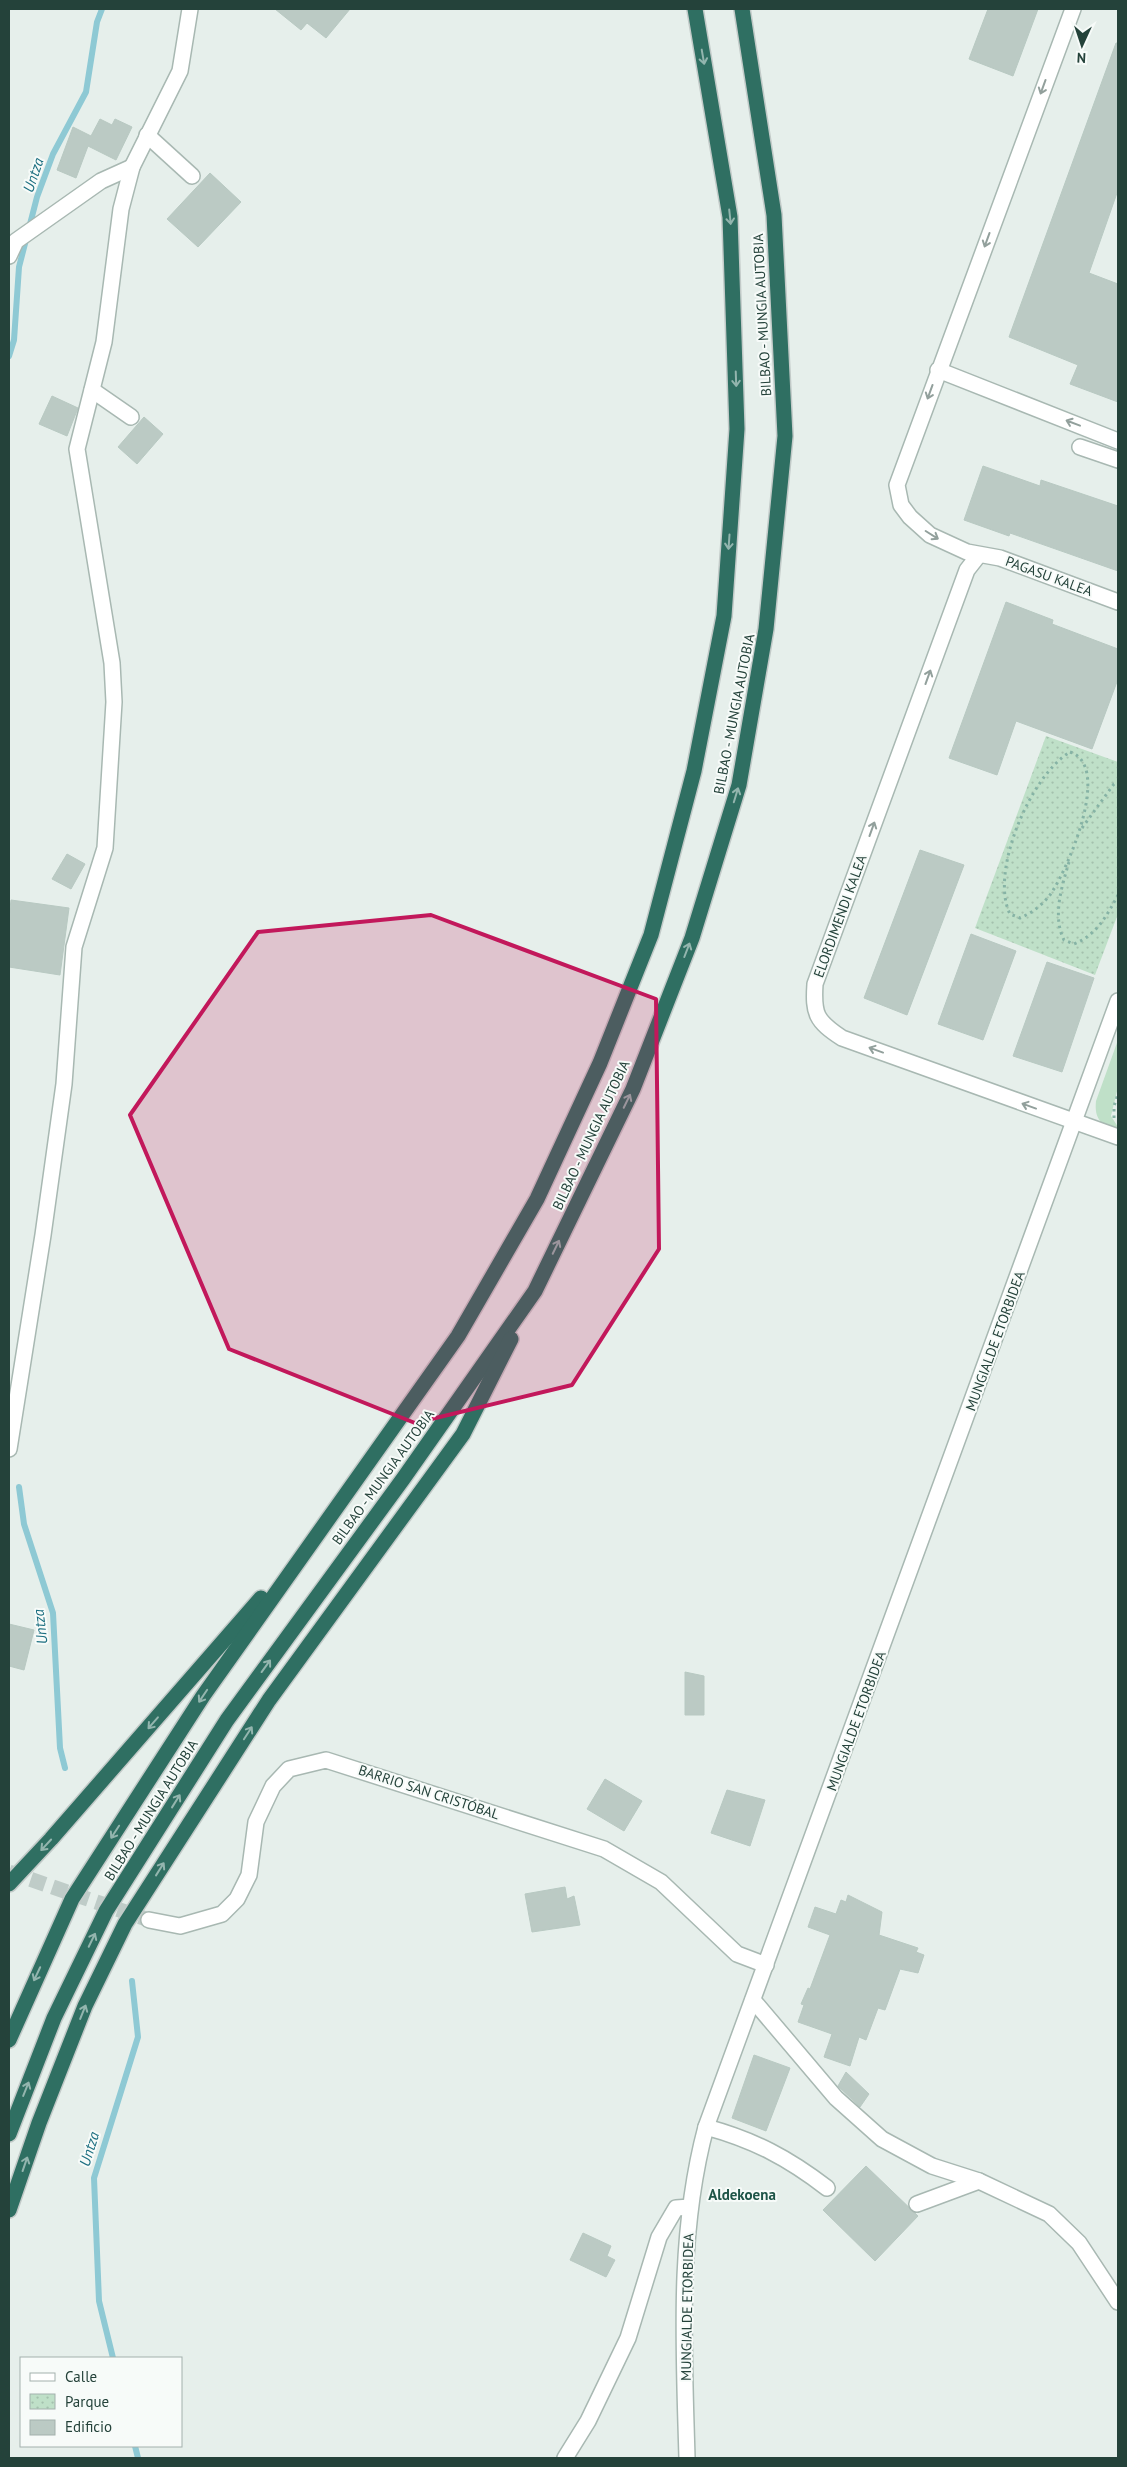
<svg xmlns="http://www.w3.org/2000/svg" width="1127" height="2467" font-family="'PT Sans',sans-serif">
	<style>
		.green { fill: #bfe0c8 }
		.park { fill: url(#park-dots) }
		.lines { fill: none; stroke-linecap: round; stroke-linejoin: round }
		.stream { stroke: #8ec9d4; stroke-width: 6 }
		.building { fill: #bbcac4; stroke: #b8c9c2 }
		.minor-tunnel { stroke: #bfccc8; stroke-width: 15; stroke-dasharray: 15 8; stroke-linecap: butt }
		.minor-casing { stroke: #a8b8b2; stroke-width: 18 }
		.highway-casing { stroke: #c2cac8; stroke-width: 18 }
		.path { stroke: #86b3a5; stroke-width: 3; stroke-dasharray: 2.5 4; stroke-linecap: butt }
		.minor { stroke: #fff; stroke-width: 15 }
		.highway { stroke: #2f6f62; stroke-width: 15 }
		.oneway { stroke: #93b5ae }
		.oneway2 { stroke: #92a09c }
		.marked { fill: #c2185b; fill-opacity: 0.2; stroke: #c2185b; stroke-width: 4; stroke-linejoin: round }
		.labels { text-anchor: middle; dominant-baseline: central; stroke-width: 4; stroke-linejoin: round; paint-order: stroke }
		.street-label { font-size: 14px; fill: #24423a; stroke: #f7fbf9 }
		.water-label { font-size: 15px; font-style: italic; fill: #1c6f80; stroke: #f7fbf9 }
		.neighbourhood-label { font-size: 15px; font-weight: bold; fill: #1f5548; stroke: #f7fbf9 }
	</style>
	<defs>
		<pattern id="park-dots" width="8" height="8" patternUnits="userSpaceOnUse" patternTransform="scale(1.25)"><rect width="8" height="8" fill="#bfe0c8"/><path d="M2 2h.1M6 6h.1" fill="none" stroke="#a4c1ad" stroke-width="1.8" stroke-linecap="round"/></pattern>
	</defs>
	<rect width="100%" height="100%" fill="#e6efeb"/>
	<path class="green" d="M 1118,1040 L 1118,1087 L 1111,1116 L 1118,1127 L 1118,1133 C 1102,1125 1094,1120 1096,1101 Z"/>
	<polygon class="park" points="1046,736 1118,762 1118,914 1095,975 975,928"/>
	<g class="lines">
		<g class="stream">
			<polyline points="9,356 14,340 19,267 37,197 53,154 86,92 97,22 102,9"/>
			<polyline points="19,1487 24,1524 53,1613 60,1748 65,1768"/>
			<polyline points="113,2358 99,2301 94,2178 138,2037 132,1981"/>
			<polyline points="135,2446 138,2458"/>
		</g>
	</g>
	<g class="building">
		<polygon points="275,9 350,9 326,38 307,23 301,30"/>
		<polygon points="988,9 1038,9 1013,76 969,59"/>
		<polygon points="1116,43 1118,43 1118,190 1089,273 1118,284 1118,402 1070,384 1078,365 1009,337"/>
		<polygon points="100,119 112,125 115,119 132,127 116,160 88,146 76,178 57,170 73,127 91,136"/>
		<polygon points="210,173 241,202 198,247 167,219"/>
		<polygon points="52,396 78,408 67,436 39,424"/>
		<polygon points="144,417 163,434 137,464 118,447"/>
		<polygon points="983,466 1040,486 1041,480 1118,506 1118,571 1010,533 1009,536 964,520"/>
		<polygon points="1006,602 1053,620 1052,624 1118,649 1118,679 1092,749 1016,721 997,775 949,758"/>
		<polygon points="920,850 964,865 907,1015 864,998"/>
		<polygon points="67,854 85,864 71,889 52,879"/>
		<polygon points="11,900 69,908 60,975 9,967 9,917"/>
		<polygon points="971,934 1016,951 983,1040 938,1024"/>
		<polygon points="1047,962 1094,978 1062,1072 1013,1056"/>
		<polygon points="9,1624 34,1630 24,1670 9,1666"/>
		<polygon points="685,1672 704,1676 704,1715 685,1715"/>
		<polygon points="605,1779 642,1801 624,1831 587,1809"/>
		<polygon points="727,1790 765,1800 750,1846 711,1833"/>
		<polygon points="565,1887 567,1899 574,1896 580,1925 532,1932 525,1894"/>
		<polygon points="848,1895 882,1912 879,1935 918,1948 916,1952 924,1955 918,1973 900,1969 885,2010 878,2008 866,2040 859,2037 850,2066 824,2057 832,2034 798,2022 804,2005 801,2004 808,1988 810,1989 830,1935 808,1927 815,1907 836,1914 841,1900 846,1902"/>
		<polygon points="754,2055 790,2068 766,2131 732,2118"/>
		<polygon points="846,2072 869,2094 860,2107 838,2086"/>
		<polygon points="866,2166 918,2216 875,2261 823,2210"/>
		<polygon points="583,2233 611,2246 607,2256 615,2260 606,2277 570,2260"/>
	</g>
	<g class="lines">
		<polyline class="minor-tunnel" points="9,1872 149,1920"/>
		<defs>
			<g id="minor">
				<polyline points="1073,9 897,485 901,505 910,517 930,535 967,552 1000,558 1118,602"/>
				<polyline points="147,135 192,176"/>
				<polyline points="9,256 16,241 101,181 132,167"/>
				<polyline points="938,370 1118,441"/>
				<polyline points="92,390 131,417"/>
				<polyline points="1080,447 1118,460"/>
				<path d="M 978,556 L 967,570 L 815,984 C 813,1014 816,1021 842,1038 L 1118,1137"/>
				<polyline points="9,1449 43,1235 64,1084 74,947 105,848 114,702 112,663 77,449 104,342 121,209 132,167 180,71 190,9"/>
				<polyline points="149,1920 180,1926 222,1914 237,1899 249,1875 256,1822 273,1786 289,1769 326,1760 604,1849 661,1882 737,1954 766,1965"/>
				<polyline points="753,2000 836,2098 882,2139 932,2166 979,2181 1049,2214 1079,2243 1118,2302"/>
				<path d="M 706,2127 C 754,2140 788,2158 827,2188"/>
				<polyline points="917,2204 979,2181"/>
				<polyline points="565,2458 588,2421 628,2338 659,2237 676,2208 690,2207"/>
				<path d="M 687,2458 C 684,2348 677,2235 706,2127 L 1118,1001"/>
			</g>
			<g id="highway">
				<polyline points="9,1884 51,1839 261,1598"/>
				<polyline points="9,2040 72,1899 203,1696 458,1336 537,1199 600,1063 651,935 694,771 724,616 737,429 730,217 695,9"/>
				<polyline points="9,2134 54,2018 106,1911 227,1720 403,1479 535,1291 633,1089 692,938 739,785 766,629 785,436 774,215 742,9"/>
				<polyline points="9,2210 39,2123 85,2006 125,1924 269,1700 463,1434 511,1339"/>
			</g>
		</defs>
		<use href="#minor" class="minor-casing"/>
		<use href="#highway" class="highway-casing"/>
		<g class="path">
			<path d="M 1070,752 C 1113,766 1067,871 1050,895 C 1042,905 1032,913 1020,918 L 1010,914 C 989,872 1031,775 1070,752 Z"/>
			<polyline points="1082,828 1114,784 1118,782"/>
			<path d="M 1069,862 C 1062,886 1052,916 1064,940 L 1074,944 C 1097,935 1107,915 1118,895"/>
			<polyline points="1114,1118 1114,1106 1118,1094"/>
		</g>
		<use href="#minor" class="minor"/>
		<use href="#highway" class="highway"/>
	</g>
	<defs><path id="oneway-shaft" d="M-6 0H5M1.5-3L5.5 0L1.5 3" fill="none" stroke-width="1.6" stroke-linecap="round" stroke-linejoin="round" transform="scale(1.25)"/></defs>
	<g class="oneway">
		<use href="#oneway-shaft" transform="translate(703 57) rotate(80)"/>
		<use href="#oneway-shaft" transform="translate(730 217) rotate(84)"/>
		<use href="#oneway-shaft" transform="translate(736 379) rotate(88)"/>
		<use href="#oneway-shaft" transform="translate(729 542) rotate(94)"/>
		<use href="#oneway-shaft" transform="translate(736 795) rotate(-73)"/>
		<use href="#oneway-shaft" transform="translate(687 950) rotate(-69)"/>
		<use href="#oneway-shaft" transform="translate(627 1101) rotate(-64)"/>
		<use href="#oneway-shaft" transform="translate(556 1247) rotate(-64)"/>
		<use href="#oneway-shaft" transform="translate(266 1666) rotate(-54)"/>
		<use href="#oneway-shaft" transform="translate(203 1696) rotate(124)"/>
		<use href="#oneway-shaft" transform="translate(153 1723) rotate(131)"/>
		<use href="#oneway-shaft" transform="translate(248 1733) rotate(-57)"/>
		<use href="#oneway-shaft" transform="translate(176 1801) rotate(-58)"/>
		<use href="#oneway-shaft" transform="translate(115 1832) rotate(123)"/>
		<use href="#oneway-shaft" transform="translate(46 1845) rotate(133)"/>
		<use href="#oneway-shaft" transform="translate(160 1869) rotate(-58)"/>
		<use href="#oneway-shaft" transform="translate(92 1940) rotate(-64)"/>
		<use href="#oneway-shaft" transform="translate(37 1974) rotate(115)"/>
		<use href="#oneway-shaft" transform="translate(83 2012) rotate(-68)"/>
		<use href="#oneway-shaft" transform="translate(26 2089) rotate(-68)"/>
		<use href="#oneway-shaft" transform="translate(25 2164) rotate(-71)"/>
	</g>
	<g class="oneway2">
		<use href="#oneway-shaft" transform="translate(1043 87) rotate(110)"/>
		<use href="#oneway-shaft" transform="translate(987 240) rotate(110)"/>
		<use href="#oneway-shaft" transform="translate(930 392) rotate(110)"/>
		<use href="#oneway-shaft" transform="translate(1073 423) rotate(-159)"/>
		<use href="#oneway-shaft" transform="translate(932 535) rotate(32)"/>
		<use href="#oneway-shaft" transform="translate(928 677) rotate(-70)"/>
		<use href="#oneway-shaft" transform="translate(872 829) rotate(-70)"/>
		<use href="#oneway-shaft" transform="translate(876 1050) rotate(-160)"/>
		<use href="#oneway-shaft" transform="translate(1029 1106) rotate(-160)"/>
	</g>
	<path class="marked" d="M 431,915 L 656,999 L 659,1249 L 572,1385 L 415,1423 L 229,1349 L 130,1115 L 258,932 Z"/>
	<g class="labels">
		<g class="street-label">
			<text transform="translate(762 315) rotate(-93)">BILBAO - MUNGIA AUTOBIA</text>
			<text transform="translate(1049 576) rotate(20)">PAGASU KALEA</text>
			<text transform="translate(734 714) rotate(-79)">BILBAO - MUNGIA AUTOBIA</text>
			<text transform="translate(840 916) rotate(-70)">ELORDIMENDI KALEA</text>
			<text transform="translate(591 1135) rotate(-65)">BILBAO - MUNGIA AUTOBIA</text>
			<text transform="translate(995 1341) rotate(-70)">MUNGIALDE ETORBIDEA</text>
			<text transform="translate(383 1477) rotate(-54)">BILBAO - MUNGIA AUTOBIA</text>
			<text transform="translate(856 1721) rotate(-70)">MUNGIALDE ETORBIDEA</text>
			<text transform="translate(429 1792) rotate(18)">BARRIO SAN CRISTÓBAL</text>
			<text transform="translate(151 1810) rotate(-58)">BILBAO - MUNGIA AUTOBIA</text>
			<text transform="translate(687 2307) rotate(-89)">MUNGIALDE ETORBIDEA</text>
		</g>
		<g class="water-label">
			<text transform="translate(33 175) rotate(-71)">Untza</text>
			<text transform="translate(40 1627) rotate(-97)">Untza</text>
			<text transform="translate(89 2149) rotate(-73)">Untza</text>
		</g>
		<g class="neighbourhood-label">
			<text x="742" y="2194">Aldekoena</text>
		</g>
	</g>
	<rect width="1127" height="2467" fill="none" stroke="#24423a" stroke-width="20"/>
	<rect x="20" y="2357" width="162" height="90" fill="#f7fbf9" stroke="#a3b1ad"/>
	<rect x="30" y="2373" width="25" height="8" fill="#ffffff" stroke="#a3b1ad"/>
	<text x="65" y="2382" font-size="15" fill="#24423a">Calle</text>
	<rect x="30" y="2394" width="25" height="15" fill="url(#park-dots)" stroke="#a3b1ad"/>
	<text x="65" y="2407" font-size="15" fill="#24423a">Parque</text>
	<rect x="30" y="2420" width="25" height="15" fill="#bbcac4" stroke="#a3b1ad"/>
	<text x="65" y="2432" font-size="15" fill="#24423a">Edificio</text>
	<g transform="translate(1082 45) rotate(183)" stroke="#f7fbf9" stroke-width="4" paint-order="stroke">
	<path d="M0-4L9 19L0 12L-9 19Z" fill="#24423a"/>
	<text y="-8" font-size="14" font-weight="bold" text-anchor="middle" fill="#24423a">N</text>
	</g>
</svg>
